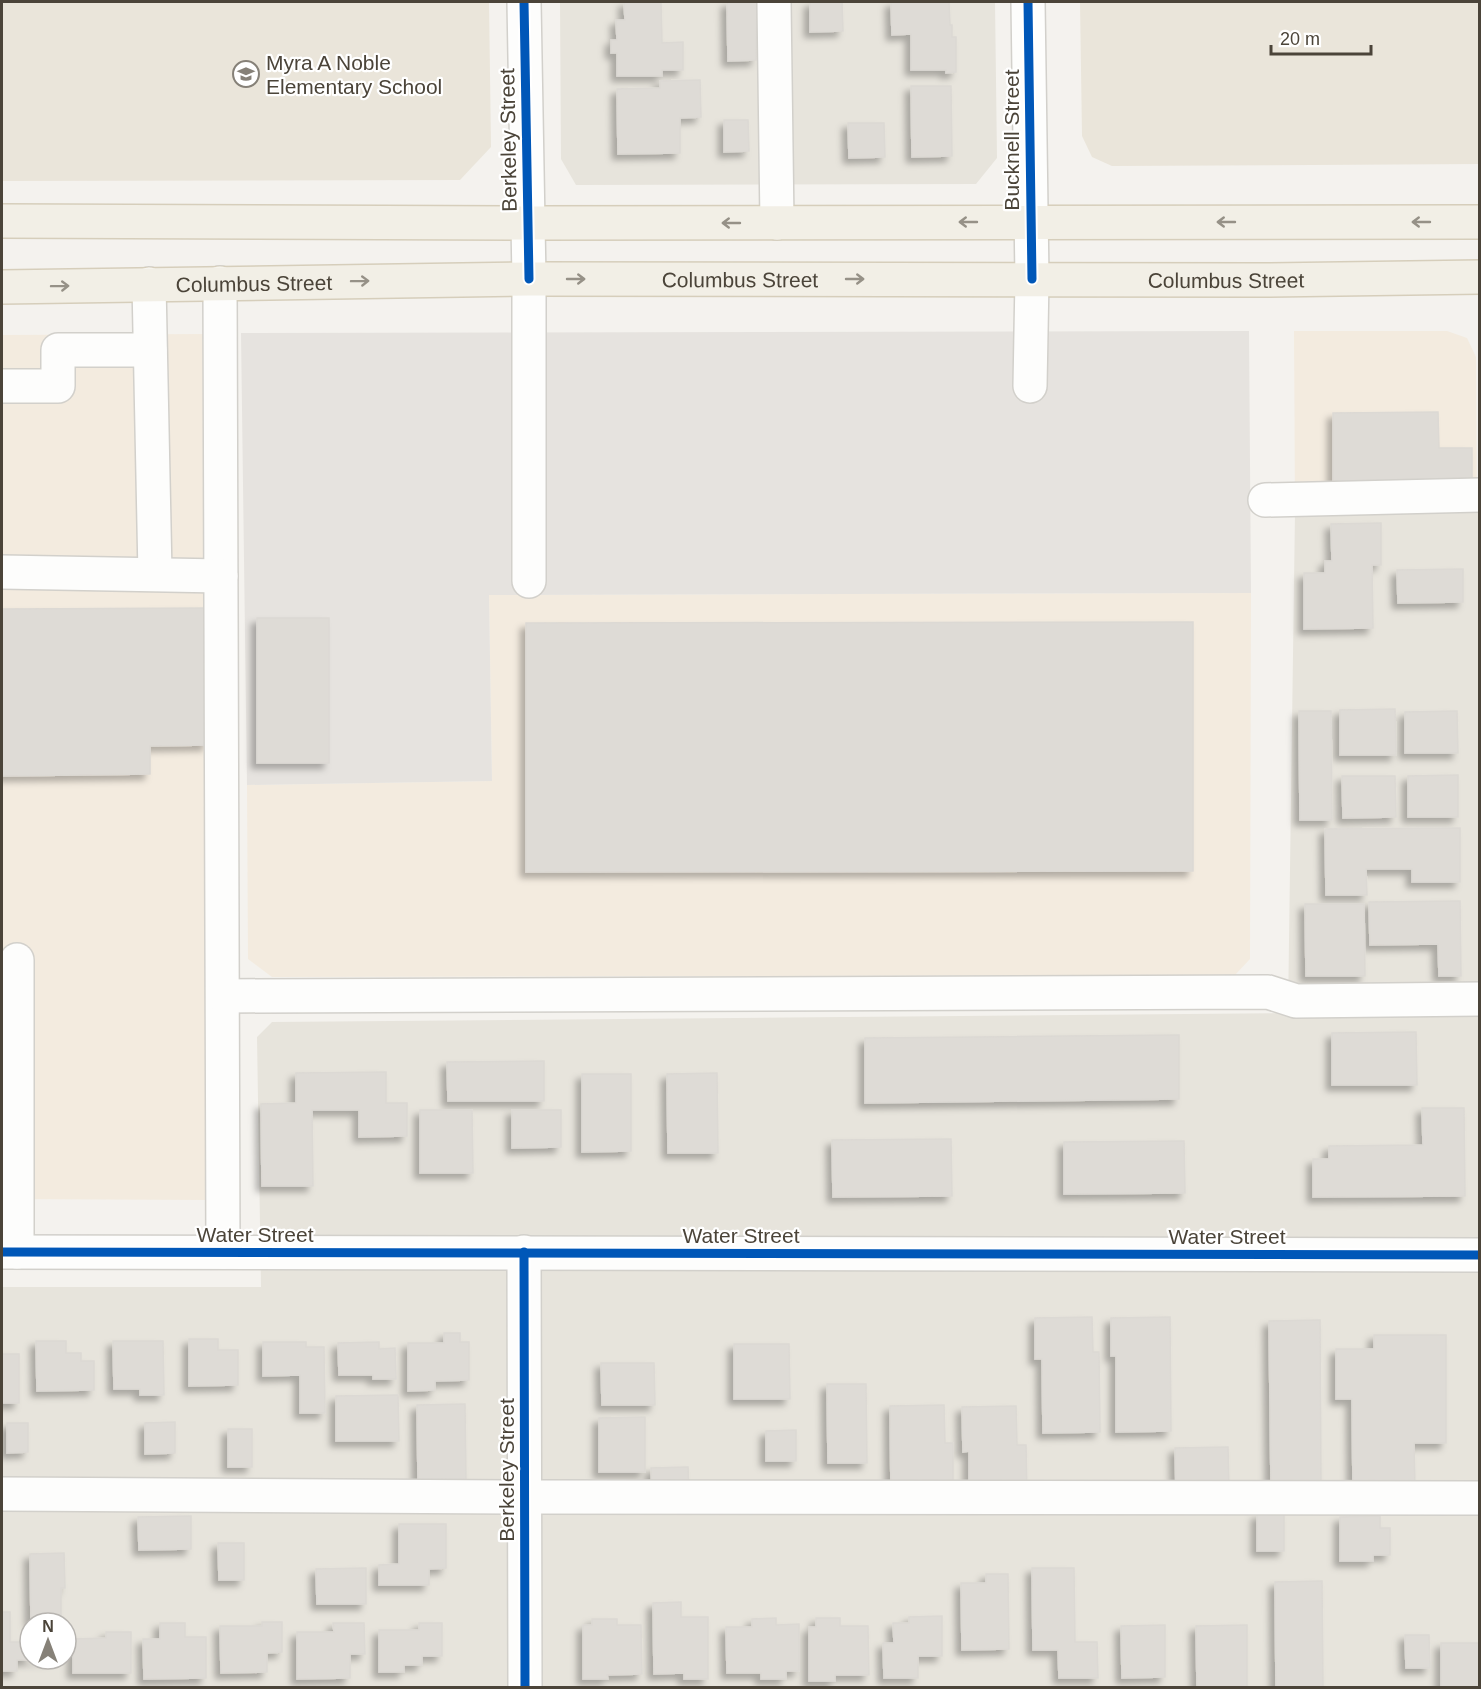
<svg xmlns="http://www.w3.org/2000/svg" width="1481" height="1689" font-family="Helvetica,sans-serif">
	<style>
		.residential { fill: #e7e4dc; fill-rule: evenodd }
		.commercial { fill: #f3ebdf }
		.education { fill: #eae5da }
		.parking { fill: #e6e3df }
		.building { fill: #dedbd6; stroke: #dcd9d4; stroke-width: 1.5; filter: url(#shadow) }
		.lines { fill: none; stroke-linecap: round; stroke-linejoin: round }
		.minor-casing { stroke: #d2d0cb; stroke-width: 36 }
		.major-casing { stroke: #d6cebb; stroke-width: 36 }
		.minor { stroke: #fdfdfc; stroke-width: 33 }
		.major { stroke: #f2efe6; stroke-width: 33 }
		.cycleway-casing { stroke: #fff; stroke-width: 13 }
		.cycleway { stroke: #0057b8; stroke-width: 9 }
		.oneway { stroke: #969187 }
		.labels { text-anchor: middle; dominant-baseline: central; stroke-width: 4.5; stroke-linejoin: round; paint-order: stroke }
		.poi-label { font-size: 21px; fill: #4b4439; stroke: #fff; text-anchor: start }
		.street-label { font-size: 21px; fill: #4b4439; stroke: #fff }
	</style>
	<defs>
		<filter id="shadow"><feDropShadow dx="-5.5" dy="5.5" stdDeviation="3" flood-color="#0004"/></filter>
	</defs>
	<rect width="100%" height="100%" fill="#f4f2ee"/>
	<g class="residential">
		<polygon points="560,2 995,2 997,158 976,184 576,185 561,159"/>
		<path d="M 1295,512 L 1479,513 L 1479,1687 L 2,1688 L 2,1287 L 261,1287 L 257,1037 L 272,1022 L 1288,1013 ZM 30,1623 L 66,1623 L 66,1659 L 30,1659 Z"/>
	</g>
	<g class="commercial">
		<polygon points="1294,331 1447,331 1467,338 1476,357 1477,513 1295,512"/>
		<polygon points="208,334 211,1200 2,1199 2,335"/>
		<polygon points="1251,593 1250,959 1235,975 272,977 248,959 247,785 492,781 489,595"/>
	</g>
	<g class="education">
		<polygon points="2,2 489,2 491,147 460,180 2,181"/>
		<polygon points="1080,2 1479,2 1479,164 1112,166 1092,157 1082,136"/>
	</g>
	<polygon class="parking" points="1249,331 1251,593 489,595 492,781 247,785 241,333"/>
	<g class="building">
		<polygon points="624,2 661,2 662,43 683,42 683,70 662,70 662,76 617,76 617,53 611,53 611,40 617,40 616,20 625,20"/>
		<polygon points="727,2 757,2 756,60 728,61"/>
		<polygon points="810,2 842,2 843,31 810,32"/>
		<polygon points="891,2 949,2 950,25 952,25 952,37 956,37 956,72 946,73 946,70 911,70 911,34 892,35"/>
		<polygon points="700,80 701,117 680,118 680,153 618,154 617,89 660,88 660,81"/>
		<polygon points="911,86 951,86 952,156 912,157"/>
		<polygon points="724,120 748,120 749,151 724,152"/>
		<polygon points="848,123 884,123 885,157 849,158"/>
		<polygon points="1438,412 1439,448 1472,448 1472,482 1333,482 1333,413"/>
		<polygon points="1381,523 1381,565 1372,565 1373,628 1304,629 1304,573 1325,573 1325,561 1332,561 1331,524"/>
		<polygon points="1463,569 1463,602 1398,603 1397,570"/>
		<polygon points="207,608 208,745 150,746 150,774 2,776 2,609"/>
		<rect x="257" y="618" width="72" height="145"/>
		<polygon points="1193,622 1193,871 526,872 526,623"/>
		<polygon points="1395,709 1396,755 1340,755 1340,710"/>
		<polygon points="1299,711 1331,711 1332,820 1300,820"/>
		<polygon points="1457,711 1458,753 1405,753 1405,712"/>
		<polygon points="1458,775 1458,817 1408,817 1408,776"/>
		<polygon points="1342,776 1395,776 1396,817 1343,818"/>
		<polygon points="1460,828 1460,882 1412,882 1412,869 1366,869 1367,895 1326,895 1325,829"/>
		<polygon points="1460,901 1461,976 1439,976 1438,944 1370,945 1369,902"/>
		<polygon points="1305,904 1364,904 1365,976 1306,976"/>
		<polygon points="1416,1032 1417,1085 1332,1085 1332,1033"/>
		<polygon points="1179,1035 1179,1099 865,1103 865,1038"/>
		<polygon points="544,1061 544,1101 448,1101 447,1062"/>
		<polygon points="386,1072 386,1103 407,1103 407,1136 359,1137 359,1110 312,1110 313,1186 262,1186 261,1104 296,1103 296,1073"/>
		<polygon points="717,1073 718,1153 668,1153 667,1074"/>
		<polygon points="582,1074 631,1074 631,1151 582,1152"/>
		<polygon points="1422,1108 1464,1108 1465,1196 1313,1197 1313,1159 1329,1159 1329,1146 1423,1145"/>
		<polygon points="420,1110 472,1110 473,1173 420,1173"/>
		<polygon points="512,1110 561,1110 561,1147 512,1148"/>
		<polygon points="951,1139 952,1196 833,1197 832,1140"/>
		<polygon points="1184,1141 1185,1193 1064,1194 1064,1142"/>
		<polygon points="1092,1317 1093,1352 1099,1352 1100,1432 1043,1433 1042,1359 1035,1359 1035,1318"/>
		<polygon points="1170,1317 1171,1431 1116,1432 1116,1356 1111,1356 1111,1318"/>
		<polygon points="1320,1320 1321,1485 1271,1486 1269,1321"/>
		<polygon points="444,1333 460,1333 460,1342 469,1342 469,1380 435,1381 435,1390 408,1391 408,1343 444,1343"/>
		<polygon points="1374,1335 1446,1335 1446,1443 1414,1443 1415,1488 1353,1488 1352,1399 1336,1399 1336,1349 1374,1349"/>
		<polygon points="189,1339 218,1339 218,1350 238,1350 238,1385 189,1386"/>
		<polygon points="36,1341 66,1341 66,1353 81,1353 81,1361 94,1361 94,1390 37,1391"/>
		<polygon points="113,1341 163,1341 164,1395 140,1395 140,1389 114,1389"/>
		<polygon points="263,1342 306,1342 306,1347 324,1347 325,1413 300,1413 300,1375 263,1376"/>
		<polygon points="379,1342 379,1349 395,1348 396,1379 373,1379 373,1375 339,1375 338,1343"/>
		<polygon points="734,1344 789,1344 790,1399 734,1399"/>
		<rect x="2" y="1354" width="17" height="49"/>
		<polygon points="601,1363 654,1363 655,1405 602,1405"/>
		<polygon points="827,1384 866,1384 867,1463 828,1463"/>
		<polygon points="398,1395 399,1441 336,1441 336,1396"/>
		<polygon points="465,1404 466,1480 418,1481 417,1405"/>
		<polygon points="944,1405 945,1443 953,1443 953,1494 891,1494 890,1406"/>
		<polygon points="1016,1406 1017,1445 1026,1445 1027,1495 969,1496 969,1451 963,1452 962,1407"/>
		<polygon points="645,1417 645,1472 599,1472 599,1418"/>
		<polygon points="175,1422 175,1453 145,1454 145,1423"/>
		<polygon points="7,1423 28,1423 28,1452 7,1453"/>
		<rect x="228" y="1429" width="24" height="38"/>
		<polygon points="796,1430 796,1461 766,1461 766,1431"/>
		<polygon points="1228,1447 1229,1491 1176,1492 1175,1448"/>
		<polygon points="688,1467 689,1496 652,1496 651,1468"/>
		<polygon points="1284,1513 1284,1551 1257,1551 1257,1514"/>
		<polygon points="191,1516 191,1549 139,1550 138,1517"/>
		<polygon points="1380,1516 1380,1528 1390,1528 1390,1555 1373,1555 1373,1561 1340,1561 1340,1517"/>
		<polygon points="399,1524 446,1524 446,1568 429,1569 429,1585 379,1585 379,1565 399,1564"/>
		<polygon points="218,1543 244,1543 244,1580 219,1580"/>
		<polygon points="64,1553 65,1588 61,1588 61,1623 31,1623 30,1554"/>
		<polygon points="366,1568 366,1604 317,1604 316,1569"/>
		<polygon points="1032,1568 1074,1568 1075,1642 1097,1642 1098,1678 1059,1678 1058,1650 1033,1650"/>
		<polygon points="986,1574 1008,1574 1009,1649 962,1650 961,1583 986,1583"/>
		<polygon points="1322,1581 1323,1688 1276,1688 1275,1582"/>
		<polygon points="681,1602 681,1617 708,1617 708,1679 684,1679 684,1673 654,1674 653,1603"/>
		<polygon points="2,1612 10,1612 10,1642 30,1642 30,1659 53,1659 17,1660 17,1671 2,1671"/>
		<polygon points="942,1616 942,1656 918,1656 918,1678 884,1678 883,1643 894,1643 893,1623 909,1623 909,1617"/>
		<polygon points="776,1618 776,1625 799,1624 799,1671 786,1671 786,1679 761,1679 761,1673 727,1673 726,1627 752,1627 752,1619"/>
		<polygon points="816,1618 840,1618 840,1626 868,1626 869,1675 835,1675 835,1681 809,1681 809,1627 816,1627"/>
		<polygon points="592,1619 617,1619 617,1625 641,1625 642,1674 607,1675 608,1679 583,1679 583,1625 592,1625"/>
		<polygon points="262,1622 282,1622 282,1652 267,1653 267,1672 221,1673 220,1626 262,1626"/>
		<polygon points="160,1623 185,1623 185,1637 206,1637 206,1678 144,1679 143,1639 160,1639"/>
		<polygon points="333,1623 364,1623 365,1654 350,1654 350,1678 297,1679 297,1632 334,1632"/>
		<polygon points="419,1623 442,1623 442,1656 422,1656 422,1665 404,1665 404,1672 379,1672 379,1630 419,1630"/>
		<polygon points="1165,1625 1165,1677 1122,1678 1121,1626"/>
		<polygon points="1247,1625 1247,1687 1197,1687 1196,1626"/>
		<polygon points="106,1632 131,1632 131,1673 73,1673 73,1639 106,1638"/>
		<polygon points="1405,1635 1429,1635 1430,1668 1406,1668"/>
		<rect x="1441" y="1643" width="39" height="45"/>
	</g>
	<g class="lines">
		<defs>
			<g id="minor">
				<polyline points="524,2 529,279 529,581"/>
				<polyline points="774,2 777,223"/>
				<polyline points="1028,2 1032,279 1030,386"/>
				<polyline points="220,283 223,1252"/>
				<polyline points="149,284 155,574"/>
				<polyline points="2,386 58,386 58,350 150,350"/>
				<polyline points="1265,500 1480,495"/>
				<polyline points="2,572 221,576"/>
				<polyline points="223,996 1268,992 1296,1001 1480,999"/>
				<polyline points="2,1252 1480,1255"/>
				<polyline points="17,1252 17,960"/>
				<polyline points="524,1252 525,1688"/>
				<polyline points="2,1494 524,1497 1480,1498"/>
			</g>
			<g id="major">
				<polyline points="2,221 528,223 1480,222"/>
				<path id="s1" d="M 2,287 L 529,279 L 1264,280 L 1480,277"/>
			</g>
		</defs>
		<use href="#minor" class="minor-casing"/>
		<use href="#major" class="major-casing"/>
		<use href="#minor" class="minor"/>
		<use href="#major" class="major"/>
		<defs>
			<g id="cycleway">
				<polyline points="524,2 529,279"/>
				<polyline points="1028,2 1032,279"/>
				<polyline points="2,1252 1480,1255"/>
				<polyline points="524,1252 525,1688"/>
			</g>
		</defs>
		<use href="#cycleway" class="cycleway-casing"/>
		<use href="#cycleway" class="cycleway"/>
	</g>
	<defs><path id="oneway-shaft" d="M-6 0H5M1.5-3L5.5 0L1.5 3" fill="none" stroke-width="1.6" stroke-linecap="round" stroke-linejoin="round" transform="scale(1.5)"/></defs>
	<g class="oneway">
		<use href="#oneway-shaft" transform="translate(968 222) rotate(180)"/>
		<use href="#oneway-shaft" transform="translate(1226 222) rotate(180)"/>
		<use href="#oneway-shaft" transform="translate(1421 222) rotate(180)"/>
		<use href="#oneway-shaft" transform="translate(731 223) rotate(180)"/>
		<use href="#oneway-shaft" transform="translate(576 279)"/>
		<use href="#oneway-shaft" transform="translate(855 279)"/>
		<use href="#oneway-shaft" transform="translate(360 281) rotate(-1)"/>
		<use href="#oneway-shaft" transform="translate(60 286) rotate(-1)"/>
	</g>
	<defs>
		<symbol id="school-ring" viewBox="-11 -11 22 22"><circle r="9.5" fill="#fff" stroke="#868178" stroke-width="1.5"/><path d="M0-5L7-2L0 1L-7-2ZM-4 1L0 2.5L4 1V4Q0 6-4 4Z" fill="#868178"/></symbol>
	</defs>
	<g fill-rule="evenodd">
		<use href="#school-ring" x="231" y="59" width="30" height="30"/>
	</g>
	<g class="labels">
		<g class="poi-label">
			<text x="266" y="62">Myra A Noble<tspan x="266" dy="24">Elementary School</tspan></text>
		</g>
		<g class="street-label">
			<text transform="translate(508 140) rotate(-91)">Berkeley Street</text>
			<text transform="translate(1011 140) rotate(-90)">Bucknell Street</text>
			<text stroke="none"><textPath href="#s1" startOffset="738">Columbus Street</textPath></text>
			<text stroke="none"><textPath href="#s1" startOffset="1224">Columbus Street</textPath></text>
			<text stroke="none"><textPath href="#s1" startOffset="252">Columbus Street</textPath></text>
			<text x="255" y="1234">Water Street</text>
			<text x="741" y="1235">Water Street</text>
			<text x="1227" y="1236">Water Street</text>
			<text transform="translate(506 1470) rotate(-90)">Berkeley Street</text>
		</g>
	</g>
	<rect width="1481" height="1689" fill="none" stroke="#4b4439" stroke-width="6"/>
	<g transform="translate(48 1641)"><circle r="28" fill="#ffffff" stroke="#b7b4b0" stroke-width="1.5"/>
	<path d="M0-4.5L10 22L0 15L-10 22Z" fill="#868178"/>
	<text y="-9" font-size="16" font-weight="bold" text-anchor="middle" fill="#4b4439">N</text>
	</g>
	<path d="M1271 45v9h100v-9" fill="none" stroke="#4b4439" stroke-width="3"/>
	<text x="1280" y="45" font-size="18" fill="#4b4439" stroke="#ffffff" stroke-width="4.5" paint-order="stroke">20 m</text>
</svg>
